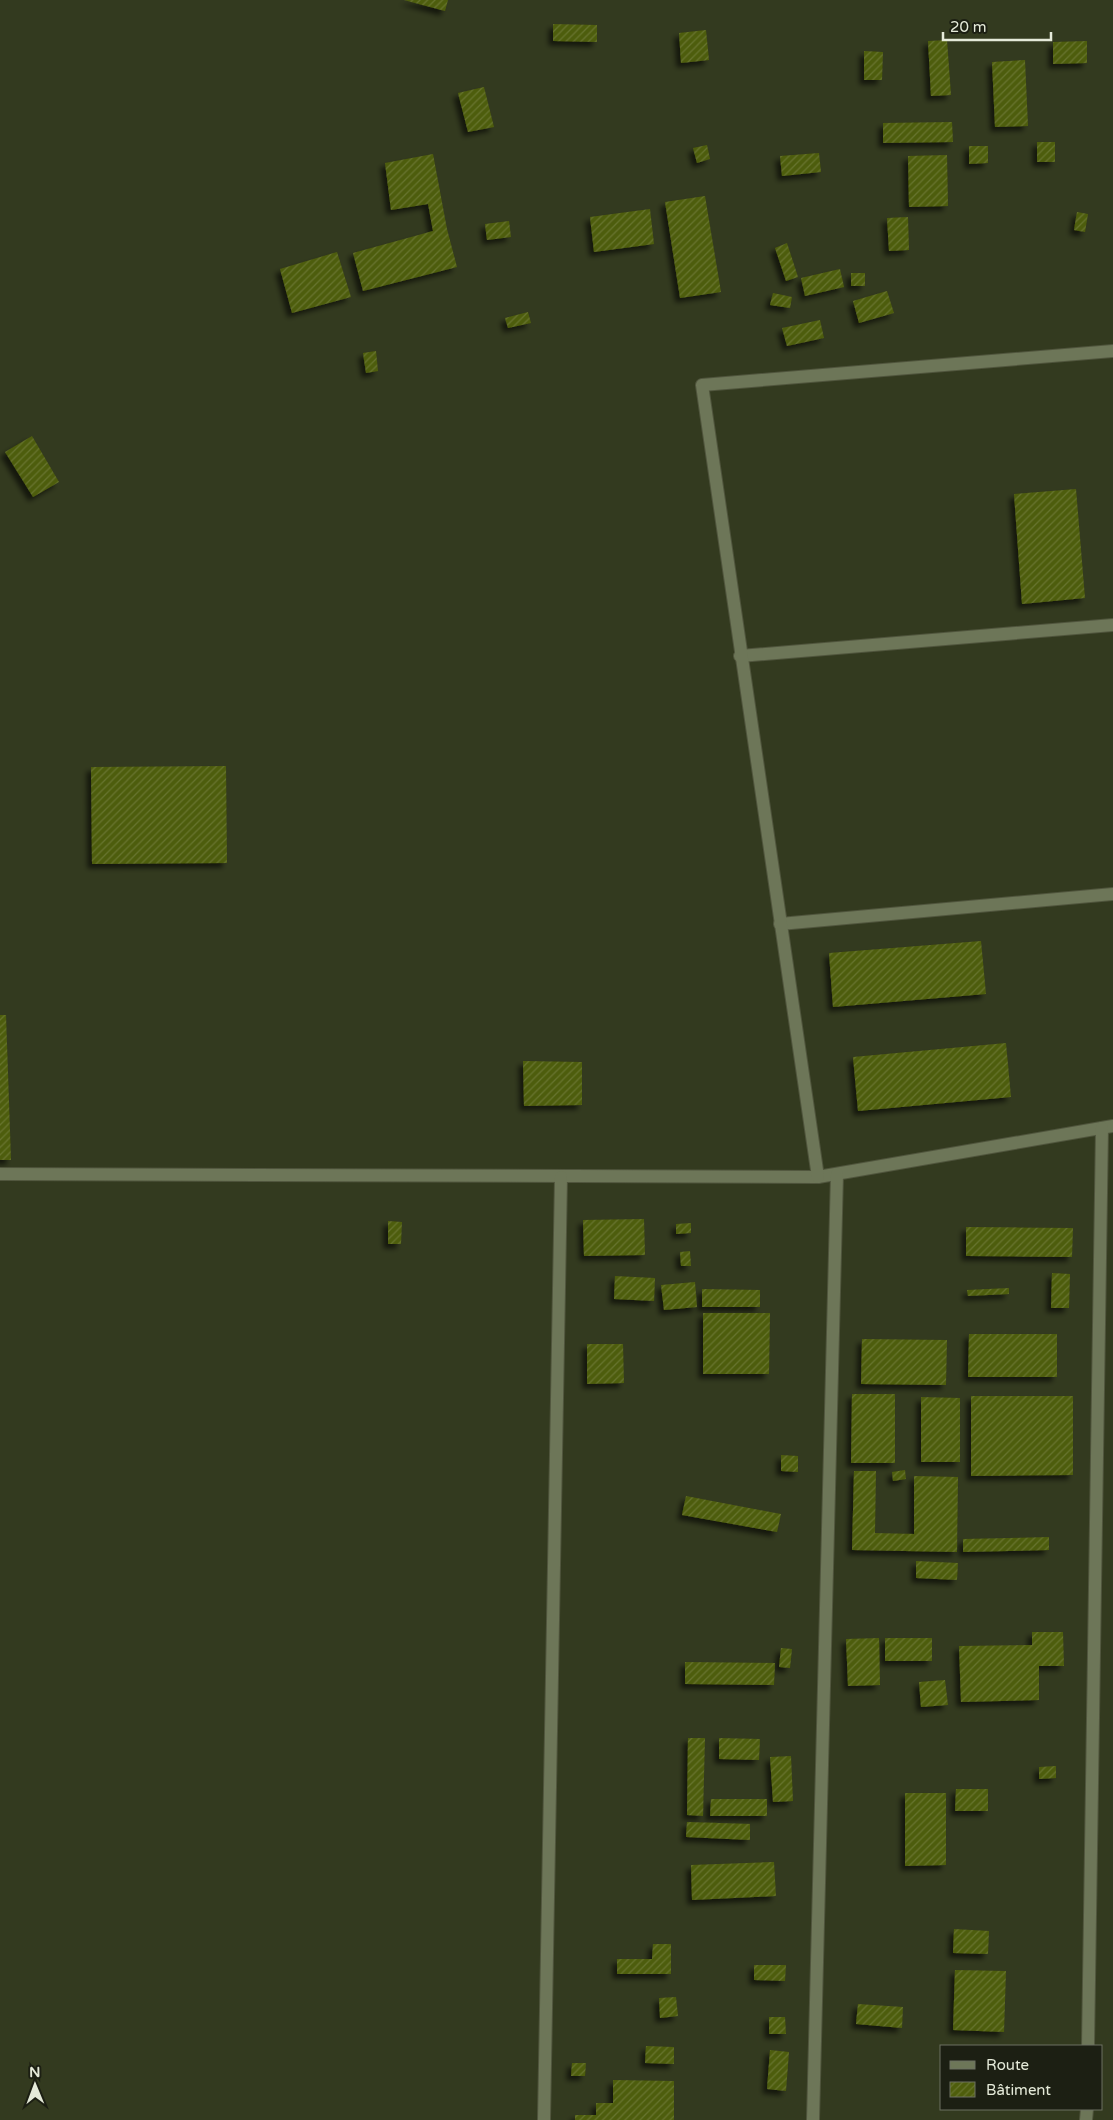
<svg xmlns="http://www.w3.org/2000/svg" width="1113" height="2120" font-family="'Varela Round',sans-serif">
	<style>
		.building { fill: url(#building-hatch); filter: url(#shadow) }
		.lines { fill: none; stroke-linecap: round; stroke-linejoin: round }
		.street-casing { stroke: #50553d; stroke-width: 14 }
		.street { stroke: #6d7658; stroke-width: 12 }
	</style>
	<defs>
		<pattern id="building-hatch" width="6" height="6" patternUnits="userSpaceOnUse" patternTransform="scale(1.25)"><rect width="6" height="6" fill="#4e5d0c"/><path d="M-1 1l2-2M0 6l6-6M5 7l2-2" fill="none" stroke="#67742f"/></pattern>
		<filter id="shadow"><feDropShadow dx="-4.5" dy="4.5" stdDeviation="2.5" flood-color="#0009"/></filter>
	</defs>
	<rect width="100%" height="100%" fill="#333a1f"/>
	<g class="building">
		<polygon points="404,0 448,0 445,11"/>
		<polygon points="553,24 597,25 597,42 553,41"/>
		<polygon points="706,30 709,60 681,63 679,33"/>
		<polygon points="947,40 951,95 931,96 928,41"/>
		<polygon points="1087,41 1087,63 1053,64 1053,42"/>
		<polygon points="864,51 883,52 882,80 864,80"/>
		<polygon points="1025,60 1028,126 995,127 992,62"/>
		<polygon points="484,87 494,127 468,132 458,93"/>
		<polygon points="952,122 953,142 883,143 883,123"/>
		<rect x="1037" y="142" width="18" height="20"/>
		<polygon points="707,145 710,159 697,163 693,148"/>
		<polygon points="969,146 988,146 988,163 969,164"/>
		<polygon points="819,153 821,172 782,176 780,156"/>
		<polygon points="433,154 447,229 457,267 363,291 353,253 433,231 428,204 391,210 385,163"/>
		<polygon points="947,155 948,206 909,207 908,156"/>
		<polygon points="705,196 721,292 680,298 665,202"/>
		<polygon points="650,209 654,244 594,252 590,217"/>
		<polygon points="1077,212 1088,214 1085,232 1074,230"/>
		<polygon points="908,217 909,250 889,251 887,218"/>
		<polygon points="509,221 511,237 487,240 485,224"/>
		<polygon points="787,243 798,277 786,281 775,248"/>
		<polygon points="337,252 351,297 292,313 280,269"/>
		<polygon points="840,269 844,287 805,296 801,278"/>
		<rect x="851" y="273" width="14" height="13"/>
		<polygon points="887,291 894,313 859,323 853,301"/>
		<polygon points="773,293 792,297 790,308 770,305"/>
		<polygon points="528,312 531,323 508,328 505,318"/>
		<polygon points="820,320 824,338 787,346 782,328"/>
		<polygon points="376,351 378,371 366,373 363,353"/>
		<polygon points="32,436 59,482 33,497 5,452"/>
		<polygon points="1076,489 1085,598 1022,604 1014,494"/>
		<polygon points="226,766 227,863 92,864 91,767"/>
		<polygon points="981,941 986,994 833,1007 829,953"/>
		<polygon points="0,1015 6,1015 11,1160 0,1160"/>
		<polygon points="1006,1043 1011,1097 858,1111 853,1057"/>
		<polygon points="523,1061 582,1062 582,1105 524,1106"/>
		<polygon points="644,1219 645,1255 584,1256 583,1220"/>
		<polygon points="388,1221 402,1222 401,1244 388,1244"/>
		<polygon points="691,1223 691,1233 676,1234 676,1224"/>
		<polygon points="966,1227 1073,1228 1072,1257 966,1256"/>
		<polygon points="690,1251 691,1266 681,1266 680,1252"/>
		<polygon points="1052,1273 1070,1274 1069,1308 1051,1308"/>
		<polygon points="615,1276 655,1278 654,1301 614,1299"/>
		<polygon points="695,1282 697,1307 664,1310 661,1285"/>
		<polygon points="1009,1288 1009,1294 968,1296 967,1290"/>
		<polygon points="702,1289 760,1290 760,1307 702,1307"/>
		<polygon points="703,1313 770,1313 769,1374 703,1374"/>
		<polygon points="969,1334 1057,1334 1057,1377 968,1377"/>
		<polygon points="862,1339 947,1340 946,1385 861,1384"/>
		<polygon points="587,1344 623,1344 624,1383 587,1384"/>
		<polygon points="852,1394 895,1394 895,1463 851,1463"/>
		<polygon points="971,1396 1073,1396 1073,1475 971,1476"/>
		<polygon points="921,1397 960,1398 960,1462 921,1462"/>
		<polygon points="781,1455 798,1456 798,1472 781,1471"/>
		<polygon points="905,1470 906,1479 893,1481 892,1472"/>
		<polygon points="854,1471 876,1471 875,1533 914,1534 914,1476 958,1477 957,1552 852,1550"/>
		<polygon points="686,1496 781,1514 777,1532 682,1515"/>
		<polygon points="1049,1537 1049,1550 963,1552 963,1539"/>
		<polygon points="916,1561 958,1563 957,1580 916,1578"/>
		<polygon points="1032,1632 1063,1632 1064,1666 1039,1666 1039,1700 961,1702 959,1646 1032,1645"/>
		<polygon points="879,1638 880,1685 848,1686 846,1639"/>
		<rect x="885" y="1638" width="47" height="23"/>
		<polygon points="781,1648 792,1649 790,1668 779,1667"/>
		<polygon points="685,1662 775,1663 774,1685 685,1684"/>
		<polygon points="945,1680 948,1705 921,1707 919,1682"/>
		<polygon points="688,1738 705,1738 703,1816 687,1815"/>
		<polygon points="719,1738 760,1739 759,1760 719,1759"/>
		<polygon points="791,1756 793,1801 773,1802 770,1757"/>
		<polygon points="1056,1766 1056,1778 1039,1779 1039,1767"/>
		<polygon points="956,1789 988,1789 988,1811 955,1811"/>
		<polygon points="905,1793 946,1793 946,1865 905,1866"/>
		<polygon points="711,1799 767,1799 767,1816 710,1816"/>
		<polygon points="687,1822 750,1824 750,1840 686,1837"/>
		<polygon points="774,1862 776,1896 692,1900 691,1865"/>
		<polygon points="954,1929 989,1931 988,1954 953,1953"/>
		<polygon points="653,1944 671,1944 671,1974 617,1974 617,1959 652,1959"/>
		<polygon points="754,1965 786,1965 785,1981 754,1980"/>
		<polygon points="955,1970 1006,1971 1004,2032 953,2030"/>
		<polygon points="676,1997 678,2016 660,2018 659,1998"/>
		<polygon points="858,2004 903,2007 902,2028 856,2024"/>
		<polygon points="769,2017 785,2017 786,2034 769,2034"/>
		<polygon points="646,2046 674,2047 674,2064 645,2063"/>
		<polygon points="770,2050 789,2052 786,2091 767,2089"/>
		<polygon points="572,2063 586,2063 585,2076 571,2076"/>
		<polygon points="613,2080 674,2081 674,2120 575,2120 575,2115 596,2115 596,2103 613,2103"/>
	</g>
	<g class="lines">
		<defs>
			<g id="street">
				<polyline points="740,656 1113,625"/>
				<polyline points="780,924 1113,894"/>
				<polyline points="0,1174 818,1177 1113,1126"/>
				<polyline points="818,1177 702,385 1113,351"/>
				<polyline points="1088,2046 1102,1128"/>
				<polyline points="544,2120 561,1177"/>
				<polyline points="813,2120 837,1174"/>
				<polyline points="1086,2120 1087,2109"/>
			</g>
		</defs>
		<use href="#street" class="street-casing"/>
		<use href="#street" class="street"/>
	</g>
	<rect x="940" y="2045" width="162" height="65" fill="#1c1f13" stroke="#6c7062"/>
	<rect x="950" y="2061" width="25" height="8" fill="#6d7658" stroke="#6c7062"/>
	<text x="986" y="2070" font-size="15" fill="#e5ead9">Route</text>
	<rect x="950" y="2082" width="25" height="15" fill="url(#building-hatch)" stroke="#6c7062"/>
	<text x="986" y="2095" font-size="15" fill="#e5ead9">Bâtiment</text>
	<g transform="translate(35 2085) rotate(359)" stroke="#1c1f13" stroke-width="4" paint-order="stroke">
	<path d="M0-4L9 19L0 12L-9 19Z" fill="#e5ead9"/>
	<text y="-8" font-size="14" font-weight="bold" text-anchor="middle" fill="#e5ead9">N</text>
	</g>
	<path d="M943 32v8h108v-8" fill="none" stroke="#e5ead9" stroke-width="2.5"/>
	<text x="950" y="32" font-size="15" fill="#e5ead9" stroke="#1c1f13" stroke-width="4" paint-order="stroke">20 m</text>
</svg>
